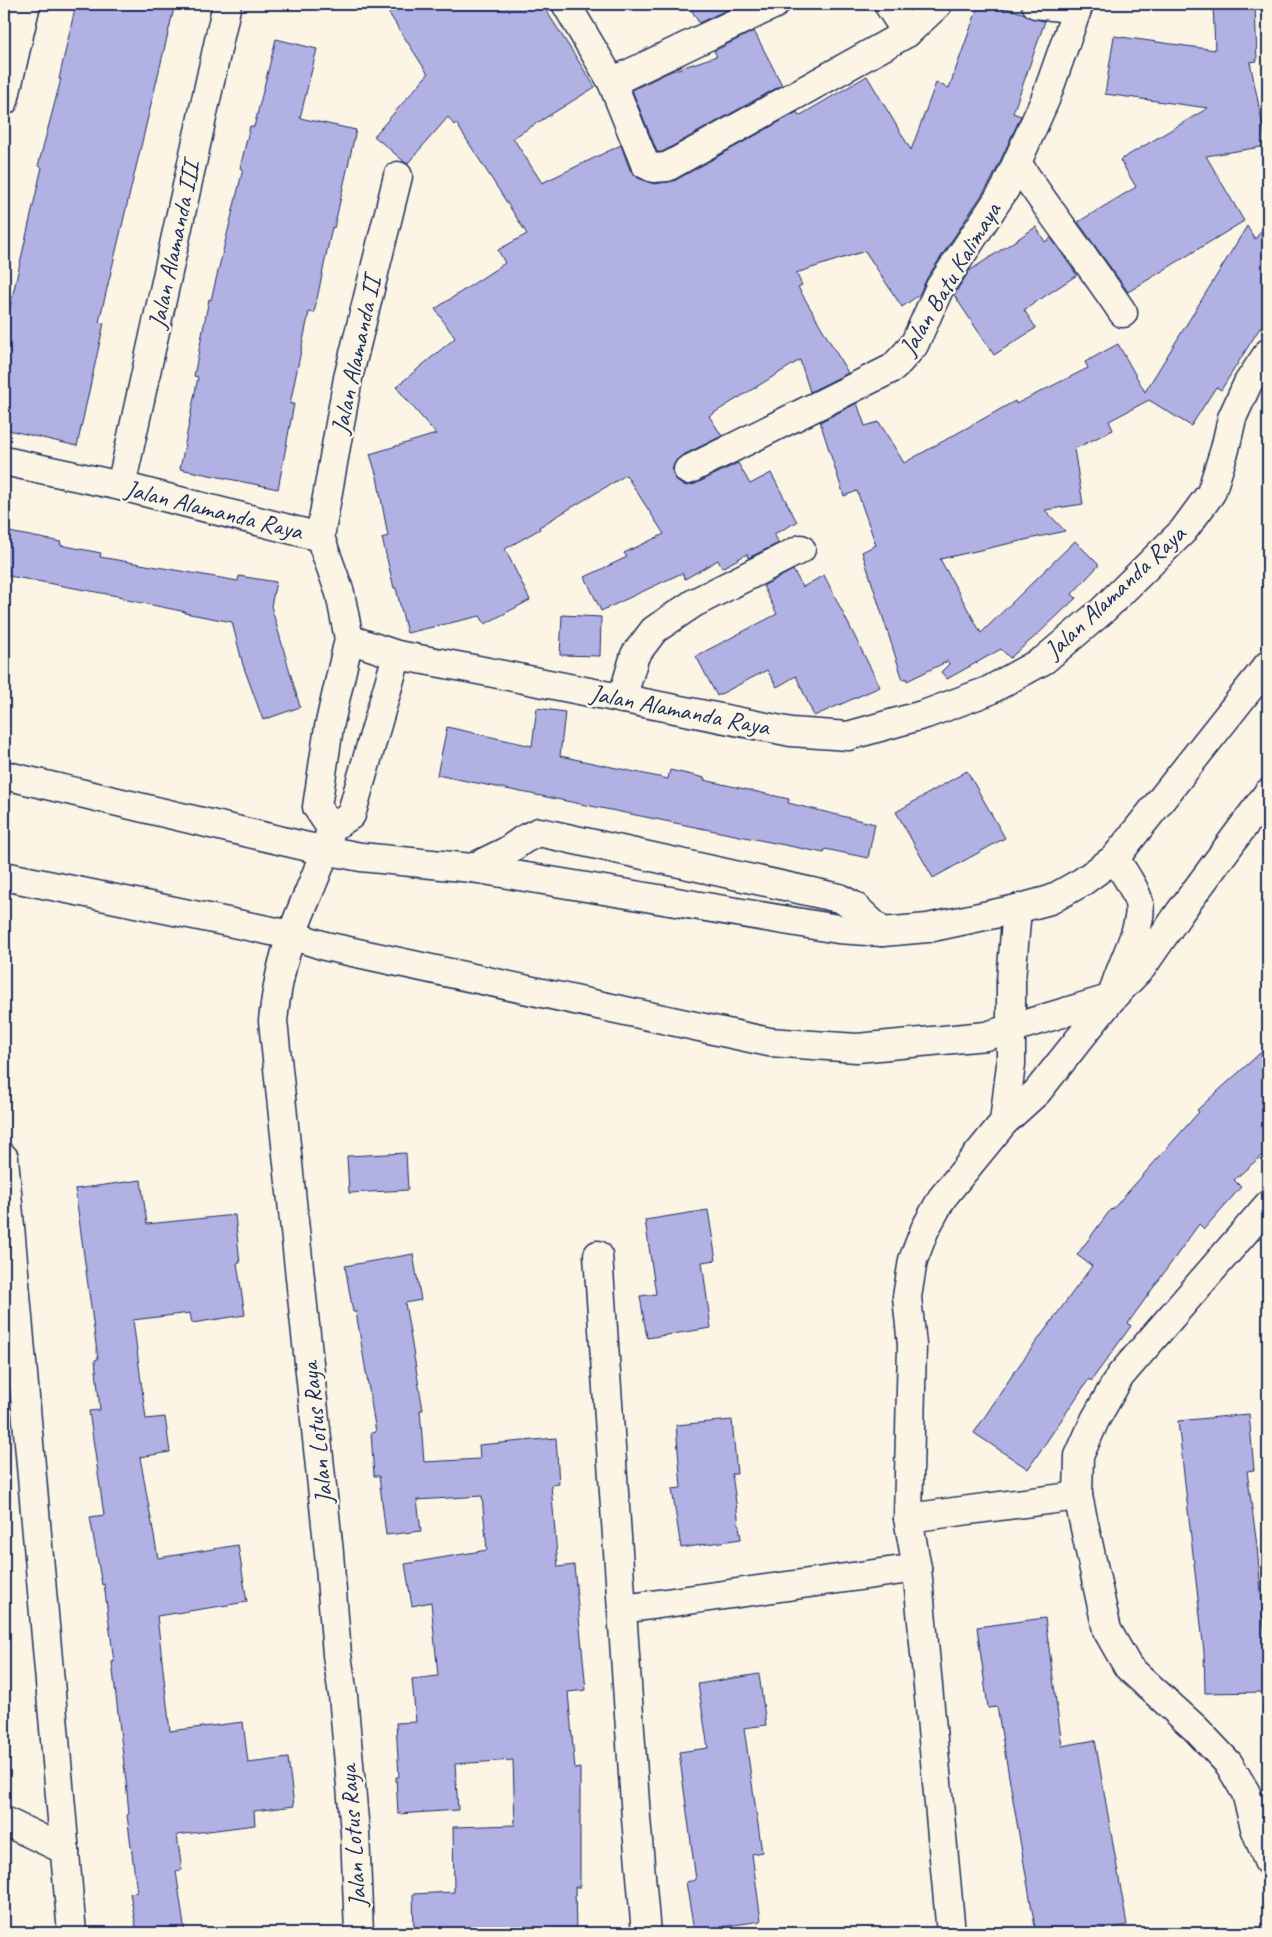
<svg xmlns="http://www.w3.org/2000/svg" width="1272" height="1937" font-family="Caveat,sans-serif">
	<style>
		.building { fill: #b2b1e3; stroke: #1b2f5e }
		.lines { fill: none; stroke-linecap: round; stroke-linejoin: round }
		.minor-casing { stroke: #1b2f5e; stroke-width: 31 }
		.minor { stroke: #fcf5e5; stroke-width: 28 }
		.labels { text-anchor: middle; dominant-baseline: central; stroke-width: 5; stroke-linejoin: round; paint-order: stroke }
		.street-label { font-size: 25px; fill: #1b2f5e; stroke: #fcf5e5 }
	</style>
	<rect width="100%" height="100%" fill="#fcf5e5"/>
	<filter id="ink" filterUnits="userSpaceOnUse"><feTurbulence type="fractalNoise" baseFrequency=".02" numOctaves="2"/><feDisplacementMap in="SourceGraphic" scale="10" xChannelSelector="R" yChannelSelector="G"/><feConvolveMatrix kernelMatrix="1 2 1 2 8 2 1 2 1" color-interpolation-filters="sRGB"/></filter>
	<g filter="url(#ink)">
		<g class="building">
			<polygon points="76,4 175,4 99,322 104,323 77,446 4,429 4,333 42,167 38,166 61,79 59,79"/>
			<polygon points="383,4 542,4 595,87 513,138 542,183 621,145 630,170 638,178 654,184 674,181 797,112 799,116 867,76 911,150 936,83 949,88 979,4 994,4 1025,14 1034,19 1045,21 1013,113 1021,116 991,181 927,278 919,295 902,307 865,251 796,273 802,285 798,287 848,373 810,392 800,360 709,416 722,436 681,456 675,462 672,470 674,476 679,483 687,486 695,484 738,463 750,484 771,473 797,522 774,534 779,543 748,558 747,554 722,568 718,560 685,579 682,573 601,611 585,577 627,557 624,553 664,534 626,475 539,527 540,529 505,549 530,600 485,624 480,616 407,633 396,588 394,588 382,538 388,536 377,477 370,454 436,434 396,387 455,338 435,309 505,263 498,250 527,234 456,123 454,125 448,117 407,164 374,136 428,74"/>
			<polygon points="688,4 736,4 737,5 699,23"/>
			<polygon points="1213,4 1255,4 1257,61 1250,62 1267,146 1206,156 1244,221 1128,292 1078,222 1136,187 1120,160 1208,108 1105,94 1114,36 1215,50"/>
			<polygon points="754,31 782,85 662,152 657,152 632,90 669,72 717,56 714,51"/>
			<polygon points="276,39 317,49 300,118 356,130 334,228 332,227 314,313 309,312 290,404 294,404 278,489 180,469 198,377 194,376 209,299 211,300 243,169 240,168 250,126 254,127"/>
			<polygon points="1268,222 1268,315 1221,390 1216,387 1191,426 1149,400 1109,421 1113,430 1074,449 1083,504 1045,510 1065,531 940,559 981,633 1075,541 1099,565 1072,594 1076,598 1038,634 1010,658 1001,649 947,679 941,672 949,664 948,661 907,681 906,678 903,680 862,552 876,545 857,491 844,496 820,422 857,403 865,426 879,422 904,463 1015,401 1016,404 1088,368 1085,362 1118,344 1145,392 1247,226 1255,239"/>
			<polygon points="1036,227 1045,242 1051,238 1077,275 1024,310 1036,328 994,355 954,295 969,271"/>
			<polygon points="4,531 61,542 60,545 101,553 100,557 238,581 239,576 276,582 271,606 300,707 263,720 243,665 232,622 185,613 186,612 123,599 123,597 4,575"/>
			<polygon points="793,570 803,587 824,575 880,687 814,716 796,676 777,687 767,670 717,696 696,656 777,614 763,586"/>
			<polygon points="562,615 601,617 600,656 560,655"/>
			<polygon points="537,708 565,712 560,756 668,779 670,770 705,778 704,780 789,799 788,803 875,824 868,858 825,849 824,853 437,775 447,727 532,746"/>
			<polygon points="967,771 1005,838 933,878 896,812"/>
			<polygon points="1268,1046 1268,1150 1234,1180 1241,1187 1204,1229 1199,1224 1128,1323 1131,1326 1091,1381 1089,1379 1028,1469 974,1433 1015,1371 1092,1266 1077,1255 1111,1209 1112,1210 1199,1112 1197,1110"/>
			<polygon points="406,1153 408,1190 349,1193 347,1156"/>
			<polygon points="141,1180 147,1224 235,1215 240,1263 237,1263 245,1315 192,1323 190,1313 133,1320 146,1419 165,1417 170,1452 140,1457 158,1558 238,1545 247,1602 157,1616 170,1731 243,1722 248,1763 288,1758 294,1806 254,1811 255,1825 177,1835 182,1870 176,1871 185,1933 137,1933 130,1893 137,1892 127,1815 129,1814 126,1781 112,1662 114,1662 104,1584 102,1585 90,1517 104,1515 89,1411 100,1410 95,1360 98,1359 75,1189"/>
			<polygon points="708,1210 716,1260 702,1262 711,1328 647,1338 640,1296 656,1294 645,1220"/>
			<polygon points="413,1254 421,1300 405,1303 423,1410 420,1410 424,1462 480,1459 479,1445 556,1438 559,1484 551,1485 558,1567 574,1565 586,1690 568,1692 575,1769 580,1768 580,1887 575,1887 576,1933 414,1933 413,1894 454,1892 453,1827 515,1825 513,1760 455,1764 458,1810 398,1814 396,1777 399,1777 396,1723 416,1722 412,1679 438,1676 431,1602 412,1606 405,1564 487,1550 482,1496 417,1500 421,1531 386,1535 379,1476 374,1476 371,1433 376,1432 356,1312 353,1312 345,1266"/>
			<polygon points="1249,1414 1254,1470 1247,1471 1257,1546 1264,1628 1266,1628 1268,1692 1205,1693 1204,1652 1178,1421"/>
			<polygon points="732,1420 737,1474 732,1474 741,1539 681,1548 672,1489 681,1488 676,1425"/>
			<polygon points="1045,1618 1062,1746 1095,1740 1127,1925 1078,1933 1036,1933 997,1707 988,1708 977,1627"/>
			<polygon points="759,1674 766,1725 744,1728 762,1852 752,1854 761,1921 694,1931 686,1882 696,1880 679,1752 708,1748 698,1684"/>
		</g>
		<g class="lines">
			<defs>
				<g id="minor">
					<polyline points="566,4 612,82"/>
					<polyline points="775,4 612,82 645,164 653,168 667,167 907,33 938,4"/>
					<polyline points="888,4 907,33"/>
					<polyline points="1036,4 1077,9"/>
					<polyline points="4,101 26,4"/>
					<path d="M 1017,163 C 1051,214 1089,262 1123,313"/>
					<polyline points="4,461 121,486 320,537"/>
					<polyline points="688,470 893,368 914,345 940,287 1005,189 1045,100 1079,4"/>
					<polyline points="121,486 227,4"/>
					<polyline points="320,537 340,593 349,639 397,655 468,668 791,732 848,736 926,714 988,691 1044,660 1102,611 1183,531 1211,493 1225,449 1232,418 1248,383 1268,353"/>
					<polyline points="320,537 348,378 398,176"/>
					<polyline points="622,699 635,655 654,630 694,603 801,549"/>
					<polyline points="4,775 308,847 361,857 472,868 838,929 882,932 928,928 1017,909 1050,900 1082,882 1115,858 1268,665"/>
					<polyline points="331,828 317,807 329,727 349,639"/>
					<polyline points="472,868 507,851 524,839 539,832 839,898 854,906 882,932"/>
					<polyline points="4,876 291,935 325,946 769,1042 857,1048 986,1036 1112,998"/>
					<path d="M 1114,990 C 1120,966 1144,926 1139,903 C 1135,887 1123,872 1115,858"/>
					<polyline points="1004,1122 1037,1092 1112,998 1142,967 1180,912 1268,793"/>
					<polyline points="4,1158 72,1933"/>
					<polyline points="1268,1205 1120,1376 1095,1420 1079,1456 1078,1496 1107,1630 1128,1667 1196,1729 1229,1764 1246,1793 1255,1828 1268,1861"/>
					<polyline points="598,1255 636,1818 646,1933"/>
					<polyline points="908,1518 1078,1496"/>
					<polyline points="623,1609 917,1568"/>
					<polyline points="4,1821 65,1850"/>
					<path d="M 359,1933 L 355,1832 L 343,1695 L 337,1655 L 329,1553 L 273,1021 C 276,992 282,961 292,934 C 305,898 323,865 331,828 L 351,815 L 397,655"/>
					<polyline points="951,1933 917,1568 908,1518 912,1345 907,1297 913,1260 925,1229 942,1198 1004,1122 1011,1064 1011,980 1017,909"/>
				</g>
			</defs>
			<use href="#minor" class="minor-casing"/>
			<use href="#minor" class="minor"/>
		</g>
	</g>
	<g class="labels">
		<g class="street-label">
			<text transform="translate(174 245) rotate(-78)">Jalan Alamanda III</text>
			<text transform="translate(950 279) rotate(-59)">Jalan Batu Kalimaya</text>
			<text transform="translate(356 355) rotate(-78)">Jalan Alamanda II</text>
			<text transform="translate(214 510) rotate(14)">Jalan Alamanda Raya</text>
			<text transform="translate(1115 592) rotate(-43)">Jalan Alamanda Raya</text>
			<text transform="translate(680 710) rotate(11)">Jalan Alamanda Raya</text>
			<text transform="translate(317 1433) rotate(-96)">Jalan Lotus Raya</text>
			<text transform="translate(353 1836) rotate(-94)">Jalan Lotus Raya</text>
		</g>
	</g>
	<rect width="1272" height="1937" fill="none" stroke="#fcf5e5" stroke-width="20"/>
	<rect x="10" y="10" width="1252" height="1917" fill="none" stroke="#1b2f5e" stroke-width="2" filter="url(#ink)"/>
</svg>
